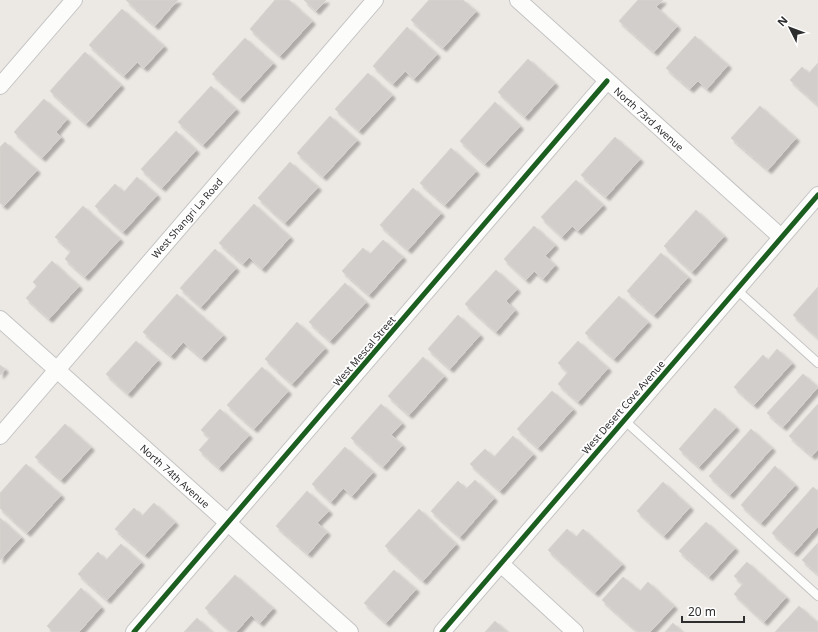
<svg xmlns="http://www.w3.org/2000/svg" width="818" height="632" font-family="'Noto Sans',sans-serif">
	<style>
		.building { fill: #d1cecb; stroke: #d7d4d0; filter: url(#shadow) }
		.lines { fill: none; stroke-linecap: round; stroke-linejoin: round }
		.lane-casing { stroke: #c5c4c5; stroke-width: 10 }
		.street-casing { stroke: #c5c4c5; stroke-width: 18 }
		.lane { stroke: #fcfcfb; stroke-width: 8 }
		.street { stroke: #fcfcfb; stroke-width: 16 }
		.cycleway-casing { stroke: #fff; stroke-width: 8 }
		.cycleway { stroke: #1b5e20; stroke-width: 5 }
		.labels { text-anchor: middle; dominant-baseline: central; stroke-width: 3.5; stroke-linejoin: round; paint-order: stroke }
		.street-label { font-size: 10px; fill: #2e2e2e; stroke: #fff }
	</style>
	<defs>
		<filter id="shadow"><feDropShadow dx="3.5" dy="3.5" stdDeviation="1" flood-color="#0004"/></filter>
	</defs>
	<rect width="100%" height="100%" fill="#ece8e4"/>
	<g class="building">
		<polygon points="126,0 178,0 155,26"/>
		<polygon points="275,0 289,0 312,21 280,56 250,29"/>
		<polygon points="304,0 326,0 316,11"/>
		<polygon points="429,0 463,0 476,11 443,48 411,20"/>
		<polygon points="638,0 663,0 656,7 677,26 654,52 619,21"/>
		<polygon points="122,9 164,46 144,68 137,62 124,76 89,45"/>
		<polygon points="407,27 437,54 414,79 405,71 393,84 373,66"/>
		<polygon points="695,36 728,65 707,89 698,81 690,89 666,68"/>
		<polygon points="245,38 273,63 240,99 212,74"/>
		<polygon points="85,52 121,85 86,124 50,91"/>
		<polygon points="528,59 555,83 525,117 498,92"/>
		<polygon points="818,63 818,105 790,80 802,67 809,73"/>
		<polygon points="368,73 392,95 359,131 335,109"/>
		<polygon points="211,86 236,109 203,145 178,122"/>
		<polygon points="44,99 67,119 56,132 61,137 42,158 14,132"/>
		<polygon points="495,102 520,126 485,164 460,141"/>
		<polygon points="760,106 796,138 768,170 731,138"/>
		<polygon points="330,116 357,140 323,177 297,153"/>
		<polygon points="176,131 196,150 162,188 141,169"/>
		<polygon points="615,137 640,159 606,197 581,175"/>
		<polygon points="5,142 37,170 4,206 0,203 0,147"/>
		<polygon points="451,148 476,171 445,205 420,183"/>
		<polygon points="290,162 318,187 285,223 258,198"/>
		<polygon points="137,177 157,195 123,232 95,206 115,184 124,192"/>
		<polygon points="576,180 603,205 578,231 572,226 562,237 541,217"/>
		<polygon points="413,188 441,213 408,250 380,225"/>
		<polygon points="254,204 290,237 262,269 249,257 243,264 219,243"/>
		<polygon points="83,206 120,239 85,277 65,259 71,251 55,237"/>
		<polygon points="696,210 724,236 692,272 664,246"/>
		<polygon points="534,226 555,245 545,256 555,265 543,279 534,271 526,280 504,259"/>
		<polygon points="383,240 403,257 369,295 342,271 363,248 370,254"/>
		<polygon points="215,249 236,268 201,307 180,288"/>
		<polygon points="661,253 688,277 654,315 627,291"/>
		<polygon points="52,261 79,286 49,319 26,298 37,286 33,282"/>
		<polygon points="496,270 517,289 506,301 515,310 496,332 465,304"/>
		<polygon points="345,283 366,302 330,341 309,322"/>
		<polygon points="818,287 818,338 793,315"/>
		<polygon points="177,294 223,335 202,358 183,342 171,356 143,332"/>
		<polygon points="619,296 648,322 614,359 585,333"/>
		<polygon points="458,315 480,335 450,369 428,349"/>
		<polygon points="297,322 325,348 292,384 265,359"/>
		<polygon points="136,341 158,360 128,394 106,374"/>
		<polygon points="578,341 608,368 578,402 558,384 568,372 558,363"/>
		<polygon points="777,349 792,363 754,405 734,387 763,355 768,360"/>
		<polygon points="423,357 444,376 409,415 388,396"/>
		<polygon points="0,365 5,369 0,375"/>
		<polygon points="262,367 288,391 254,429 227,405"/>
		<polygon points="803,374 818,387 783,427 767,413"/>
		<polygon points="552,391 573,409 538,448 517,429"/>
		<polygon points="381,404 402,423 391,435 402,445 383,467 351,438"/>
		<polygon points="818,404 818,449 812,456 789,436"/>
		<polygon points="715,408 736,427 699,467 679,449"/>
		<polygon points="220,409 249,435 219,468 199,450 210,438 201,430"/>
		<polygon points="65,424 91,447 61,480 35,457"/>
		<polygon points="751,429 772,448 730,495 709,476"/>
		<polygon points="513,436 533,454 500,491 470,464 485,449 494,457"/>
		<polygon points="345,447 373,472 352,496 343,488 331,502 312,484"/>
		<polygon points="26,464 61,495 27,533 0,508 0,493"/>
		<polygon points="775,466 795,485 761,523 741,505"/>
		<polygon points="475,480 494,498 460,537 431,511 458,481 466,489"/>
		<polygon points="663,482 690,507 664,536 637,511"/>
		<polygon points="813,487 818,491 818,526 794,553 772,533"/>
		<polygon points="307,491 329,511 317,523 327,532 308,554 276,526"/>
		<polygon points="154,503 175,522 145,555 115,529 134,508 142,516"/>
		<polygon points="419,509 456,544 423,581 385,546"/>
		<polygon points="0,518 21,537 0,560"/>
		<polygon points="706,522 735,548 709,577 679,551"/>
		<polygon points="567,529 576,537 583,529 622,564 595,593 548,550"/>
		<polygon points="818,543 818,574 802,560"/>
		<polygon points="121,544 141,562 107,600 78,574 98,552 106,560"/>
		<polygon points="747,562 786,597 764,622 734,594 743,584 734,576"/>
		<polygon points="394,570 416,589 386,623 364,603"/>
		<polygon points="235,575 273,608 260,623 251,615 236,632 231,632 205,608"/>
		<polygon points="623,577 640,591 648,582 674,606 650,632 638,632 602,600"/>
		<polygon points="81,588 101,607 79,632 53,632 47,626"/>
		<polygon points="799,606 818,623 818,632 775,632"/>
		<polygon points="197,618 212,632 184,632"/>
		<polygon points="495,621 507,632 485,632"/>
		<polygon points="673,623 682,632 665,632"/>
	</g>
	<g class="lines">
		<defs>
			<g id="lane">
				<polyline points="736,289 818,363"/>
				<polyline points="624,420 818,596"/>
			</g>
			<g id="street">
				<polyline points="518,0 781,237"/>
				<polyline points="0,86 74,0"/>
				<polyline points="0,319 350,632"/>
				<polyline points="0,436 375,0"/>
				<polyline points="501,564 575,632"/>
				<polyline points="134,632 607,81"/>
				<polyline points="442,632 818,195"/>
			</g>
		</defs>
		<use href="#lane" class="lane-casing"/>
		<use href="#street" class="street-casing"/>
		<use href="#lane" class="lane"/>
		<use href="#street" class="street"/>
		<defs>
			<g id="cycleway">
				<polyline points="134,632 607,81"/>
				<polyline points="442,632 818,195"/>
			</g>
		</defs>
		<use href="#cycleway" class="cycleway-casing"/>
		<use href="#cycleway" class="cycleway"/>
	</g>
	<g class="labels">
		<g class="street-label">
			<text transform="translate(649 119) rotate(42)">North 73rd Avenue</text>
			<text transform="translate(187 218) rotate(-49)">West Shangri La Road</text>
			<text transform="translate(364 351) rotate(-49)">West Mescal Street</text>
			<text transform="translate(623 407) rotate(-49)">West Desert Cove Avenue</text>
			<text transform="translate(175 476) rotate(42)">North 74th Avenue</text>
		</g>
	</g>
	<g transform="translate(790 28) rotate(312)" stroke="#ffffff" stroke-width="3" paint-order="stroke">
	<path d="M0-3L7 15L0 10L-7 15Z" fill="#2e2e2e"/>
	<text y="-6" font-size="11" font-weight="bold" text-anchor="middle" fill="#2e2e2e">N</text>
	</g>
	<path d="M682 616v6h62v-6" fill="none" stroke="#2e2e2e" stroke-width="2"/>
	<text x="688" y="616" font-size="12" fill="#2e2e2e" stroke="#ffffff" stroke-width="3" paint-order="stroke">20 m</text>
</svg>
